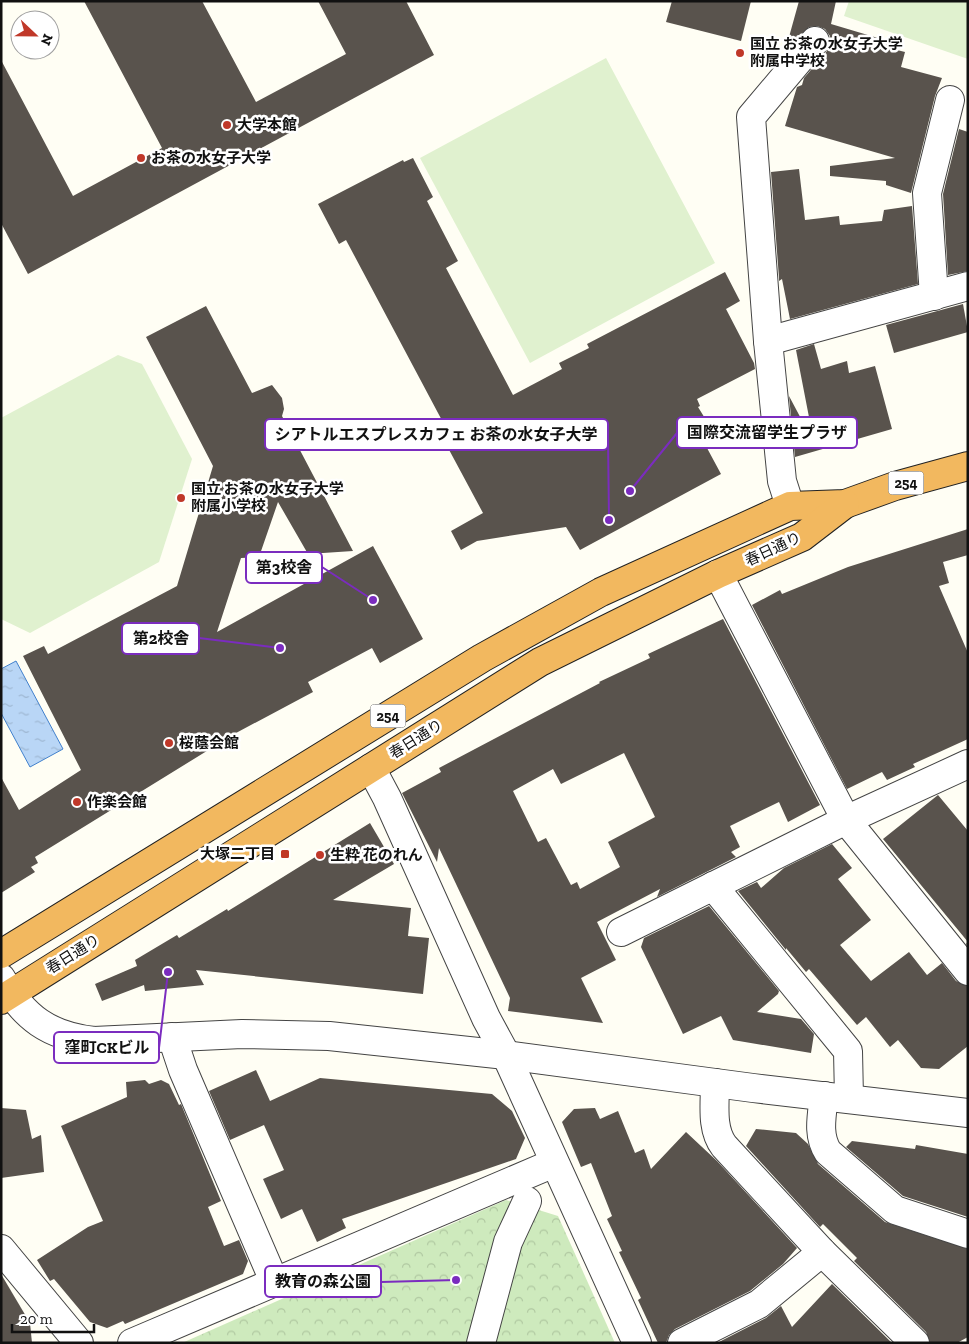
<svg xmlns="http://www.w3.org/2000/svg" width="969" height="1344" font-family="'Zilla Slab','Noto Sans JP',serif">
	<style>
		.park { fill: url(#park-crowns) }
		.pitch { fill: #e0f1cf }
		.water { fill: url(#water-ripples); stroke: #4180cc }
		.building { fill: #59534d; fill-rule: evenodd }
		.lines { fill: none; stroke-linecap: round; stroke-linejoin: round }
		.minor-casing { stroke: #444; stroke-width: 30 }
		.highway-casing { stroke: #222; stroke-width: 30 }
		.minor { stroke: #fff; stroke-width: 28 }
		.highway { stroke: #f2b85f; stroke-width: 28 }
		.poi-dot { fill: #c03829; stroke: #fff; stroke-width: 2 }
		.labels { text-anchor: middle; dominant-baseline: central; stroke-width: 5; stroke-linejoin: round; paint-order: stroke }
		.shield { fill: #fff; stroke: #585858; stroke-width: 1 }
		.shield-label { font-size: 14px; font-weight: bold; fill: #111 }
		.poi-label { font-size: 15px; font-weight: bold; fill: #111; stroke: #fff; text-anchor: start }
		.street-label { font-size: 15px; fill: #111; stroke: #fff }
		.leader { fill: none; stroke: #7b2cbf; stroke-width: 2 }
		.callout-dot { fill: #7b2cbf; stroke: #fff; stroke-width: 2 }
		.callout { fill: #fff; stroke: #7b2cbf; stroke-width: 2 }
		.callout-label { font-size: 16px; text-anchor: middle; font-weight: bold; fill: #111 }
	</style>
	<defs>
		<pattern id="park-crowns" width="20" height="18" patternUnits="userSpaceOnUse" patternTransform="scale(1.25)"><rect width="20" height="18" fill="#ceeabd"/><path d="M2 6a3 3 0 1 1 6 0M12 15a3 3 0 1 1 6 0" fill="none" stroke="#b0c8a1"/></pattern>
		<pattern id="water-ripples" width="26" height="14" patternUnits="userSpaceOnUse" patternTransform="scale(1.25)"><rect width="26" height="14" fill="#b9d6f6"/><path d="M2 4q2-2 4 0t4 0M15 11q2-2 4 0t4 0" fill="none" stroke="#9eb7d2"/></pattern>
	</defs>
	<rect width="100%" height="100%" fill="#fffef4"/>
	<polygon class="park" points="506,1200 558,1216 615,1343 182,1343"/>
	<g class="pitch">
		<polygon points="849,1 968,1 968,59 844,16"/>
		<polygon points="606,58 715,263 530,363 420,158"/>
		<polygon points="118,355 142,364 192,459 159,562 30,633 1,619 1,418"/>
	</g>
	<polygon class="water" points="16,661 63,749 30,767 1,713 1,669"/>
	<g class="building">
		<polygon points="84,1 202,1 256,102 346,54 318,1 406,1 434,55 28,274 1,223 1,60 73,196 162,148"/>
		<polygon points="672,1 751,1 741,41 666,22"/>
		<polygon points="799,1 836,1 831,24 898,44 897,50 905,52 901,67 942,78 935,96 911,193 886,185 886,181 830,176 830,166 895,158 785,126 797,87 802,85 804,78 827,51 830,43 830,36 825,29 817,26 809,27 797,38 789,37"/>
		<polygon points="959,129 968,132 968,271 948,275 943,194"/>
		<polygon points="413,158 433,197 427,201 458,261 446,268 513,395 562,369 559,363 589,348 587,344 725,272 740,301 726,309 754,363 755,369 697,399 700,406 698,407 719,441 707,448 721,474 580,550 566,527 477,541 461,550 451,531 483,513 447,446 454,443 346,240 339,244 318,204 403,160 404,162"/>
		<polygon points="799,169 805,220 839,216 840,225 882,221 884,210 912,206 918,284 790,319 782,279 779,281 779,278 771,172"/>
		<polygon points="963,304 968,332 894,353 886,325"/>
		<polygon points="206,306 252,393 272,385 282,398 284,409 282,416 353,551 308,554 278,502 259,557 241,558 217,632 373,546 423,639 380,663 372,648 308,682 313,692 236,733 35,857 38,863 31,867 35,872 1,893 1,777 19,810 81,770 23,656 44,646 48,654 177,586 213,466 146,337"/>
		<polygon points="814,344 821,369 847,361 849,373 875,366 892,429 795,457 789,396 814,443 796,350"/>
		<polygon points="968,529 968,555 943,562 949,583 939,586 968,653 968,739 913,764 915,767 887,780 882,772 847,789 752,605 780,590 782,594 848,567"/>
		<path d="M 723,619 L 820,805 L 788,822 L 779,802 L 730,826 L 740,847 L 731,852 L 736,857 L 657,897 L 660,889 L 597,922 L 616,960 L 581,978 L 603,1023 L 508,1011 L 510,998 L 439,848 L 437,862 L 402,793 L 441,772 L 439,768 L 600,683 L 599,682 L 650,658 L 648,654 ZM 624,753 L 655,817 L 608,842 L 620,867 L 580,889 L 577,882 L 571,885 L 546,838 L 538,842 L 513,791 L 553,769 L 561,784 Z"/>
		<polygon points="938,795 968,831 968,946 966,944 968,942 883,839"/>
		<polygon points="370,823 394,864 333,900 411,908 408,936 429,938 423,994 196,970 204,985 145,991 144,985 102,1001 95,984 137,966 135,960 177,935 179,938 227,909 228,911"/>
		<polygon points="832,844 852,868 838,879 871,920 840,945 871,981 909,952 927,975 942,963 956,981 968,986 968,1046 939,1069 921,1068 898,1040 890,1047 866,1017 857,1025 809,969 806,972 786,948 786,950 738,891 757,882 761,888 784,868"/>
		<polygon points="709,906 779,991 778,994 757,1012 801,1019 814,1034 811,1053 733,1040 721,1016 683,1034 641,947 644,938"/>
		<polygon points="256,1070 270,1101 320,1078 492,1094 512,1111 525,1138 516,1159 342,1219 346,1228 317,1242 302,1209 281,1219 263,1179 284,1170 264,1125 230,1140 209,1091"/>
		<polygon points="145,1080 149,1084 161,1080 169,1084 179,1105 181,1104 221,1201 208,1207 224,1246 239,1240 248,1261 243,1274 125,1324 123,1321 107,1328 90,1322 54,1279 50,1281 37,1260 88,1227 103,1221 61,1126 127,1097 126,1082"/>
		<polygon points="1,1108 26,1110 32,1139 41,1135 44,1172 1,1178"/>
		<polygon points="595,1108 600,1119 618,1111 635,1153 644,1149 651,1169 686,1132 717,1161 797,1248 783,1264 750,1291 675,1329 669,1335 666,1343 658,1343 638,1300 641,1298 619,1252 622,1251 607,1219 612,1216 591,1163 581,1167 562,1122 574,1109"/>
		<polygon points="756,1129 796,1133 808,1144 818,1164 885,1222 968,1249 968,1337 957,1343 930,1343 926,1332 854,1261 857,1258 823,1224 820,1227 746,1146"/>
		<polygon points="852,1141 915,1149 916,1145 968,1154 968,1217 903,1196 846,1147"/>
		<polygon points="1,1274 30,1323 32,1343 1,1343"/>
		<polygon points="832,1284 892,1343 717,1343 766,1318 781,1306 792,1327"/>
	</g>
	<g class="lines">
		<defs>
			<g id="minor">
				<polyline points="934,296 927,193 950,100"/>
				<polyline points="768,341 968,286"/>
				<polyline points="790,506 782,481 768,341 751,117 815,41"/>
				<polyline points="718,574 846,820 968,971"/>
				<polyline points="371,768 387,798 486,1018 506,1055 637,1343"/>
				<polyline points="713,886 848,1051 849,1098"/>
				<polyline points="621,932 846,820 968,764"/>
				<path d="M 1,978 C 24,1018 49,1036 94,1041 L 242,1034 L 329,1036 L 506,1055 L 753,1088 L 968,1113"/>
				<polyline points="172,1037 183,1070 274,1281"/>
				<path d="M 715,1083 C 715,1104 711,1129 724,1146 L 822,1252 L 915,1343"/>
				<path d="M 824,1096 C 822,1115 817,1135 828,1152 L 895,1210 L 968,1234"/>
				<polyline points="1,1249 79,1343"/>
				<polyline points="132,1343 554,1163"/>
				<polyline points="481,1343 508,1242 527,1201"/>
				<polyline points="682,1343 759,1304 822,1252"/>
			</g>
			<g id="highway">
				<polyline points="1,954 482,658 601,592 790,506 845,504 895,486 968,466"/>
				<polyline points="1,1000 540,662 718,574 802,537 845,504"/>
			</g>
		</defs>
		<use href="#minor" class="minor-casing"/>
		<use href="#highway" class="highway-casing"/>
		<use href="#minor" class="minor"/>
		<use href="#highway" class="highway"/>
	</g>
	<g class="poi-dot">
		<circle cx="740" cy="53" r="5"/>
		<circle cx="227" cy="125" r="5"/>
		<circle cx="141" cy="158" r="5"/>
		<circle cx="181" cy="498" r="5"/>
		<circle cx="169" cy="743" r="5"/>
		<circle cx="77" cy="802" r="5"/>
		<rect x="280" y="849" width="10" height="10" rx="2.5"/>
		<circle cx="320" cy="855" r="5"/>
	</g>
	<g class="labels">
		<g class="shield">
			<rect x="888.5" y="471.5" width="35" height="23" rx="4"/>
			<rect x="370.5" y="704.5" width="35" height="23" rx="4"/>
		</g>
		<g class="shield-label">
			<text x="906" y="483">254</text>
			<text x="388" y="716">254</text>
		</g>
		<g class="poi-label">
			<text x="750" y="44">国立 お茶の水女子大学<tspan x="750" dy="17">附属中学校</tspan></text>
			<text x="237" y="125">大学本館</text>
			<text x="151" y="158">お茶の水女子大学</text>
			<text x="191" y="489">国立 お茶の水女子大学<tspan x="191" dy="17">附属小学校</tspan></text>
			<text x="179" y="743">桜蔭会館</text>
			<text x="87" y="802">作楽会館</text>
			<text x="275" y="854" text-anchor="end">大塚二丁目</text>
			<text x="330" y="855">生粋 花のれん</text>
		</g>
		<g class="street-label">
			<text transform="translate(773 549) rotate(-25)">春日通り</text>
			<text transform="translate(416 739) rotate(-32)">春日通り</text>
			<text transform="translate(73 954) rotate(-32)">春日通り</text>
		</g>
	</g>
	<path class="leader" d="M630 491L677 433M609 520L608 435M373 600L322 567M280 648L199 638M168 972L159 1048M456 1280L381 1282"/>
	<g class="callout-dot">
		<circle cx="630" cy="491" r="5"/>
		<circle cx="609" cy="520" r="5"/>
		<circle cx="373" cy="600" r="5"/>
		<circle cx="280" cy="648" r="5"/>
		<circle cx="168" cy="972" r="5"/>
		<circle cx="456" cy="1280" r="5"/>
	</g>
	<g class="callout">
		<rect x="677" y="417" width="180" height="31" rx="5"/>
		<rect x="265" y="419" width="343" height="31" rx="5"/>
		<rect x="246" y="552" width="76" height="31" rx="5"/>
		<rect x="122" y="623" width="77" height="31" rx="5"/>
		<rect x="54" y="1032" width="105" height="31" rx="5"/>
		<rect x="265" y="1266" width="116" height="31" rx="5"/>
	</g>
	<g class="callout-label">
		<text x="767" y="438">国際交流留学生プラザ</text>
		<text x="436" y="440">シアトルエスプレスカフェ お茶の水女子大学</text>
		<text x="284" y="573">第3校舎</text>
		<text x="161" y="644">第2校舎</text>
		<text x="107" y="1053">窪町CKビル</text>
		<text x="323" y="1287">教育の森公園</text>
	</g>
	<rect width="969" height="1344" fill="none" stroke="#111111" stroke-width="5"/>
	<g transform="translate(35 35) rotate(112)"><circle r="24" fill="#ffffff" stroke="#a0a0a0"/>
	<path d="M0-4L9 19L0 12L-9 19Z" fill="#c03829"/>
	<text y="-8" font-size="14" font-weight="bold" text-anchor="middle" fill="#111111">N</text>
	</g>
	<path d="M12 1324v8h82v-8" fill="none" stroke="#111111" stroke-width="2.5"/>
	<text x="20" y="1324" font-size="15" fill="#111111" stroke="#ffffff" stroke-width="4" paint-order="stroke">20 m</text>
</svg>
